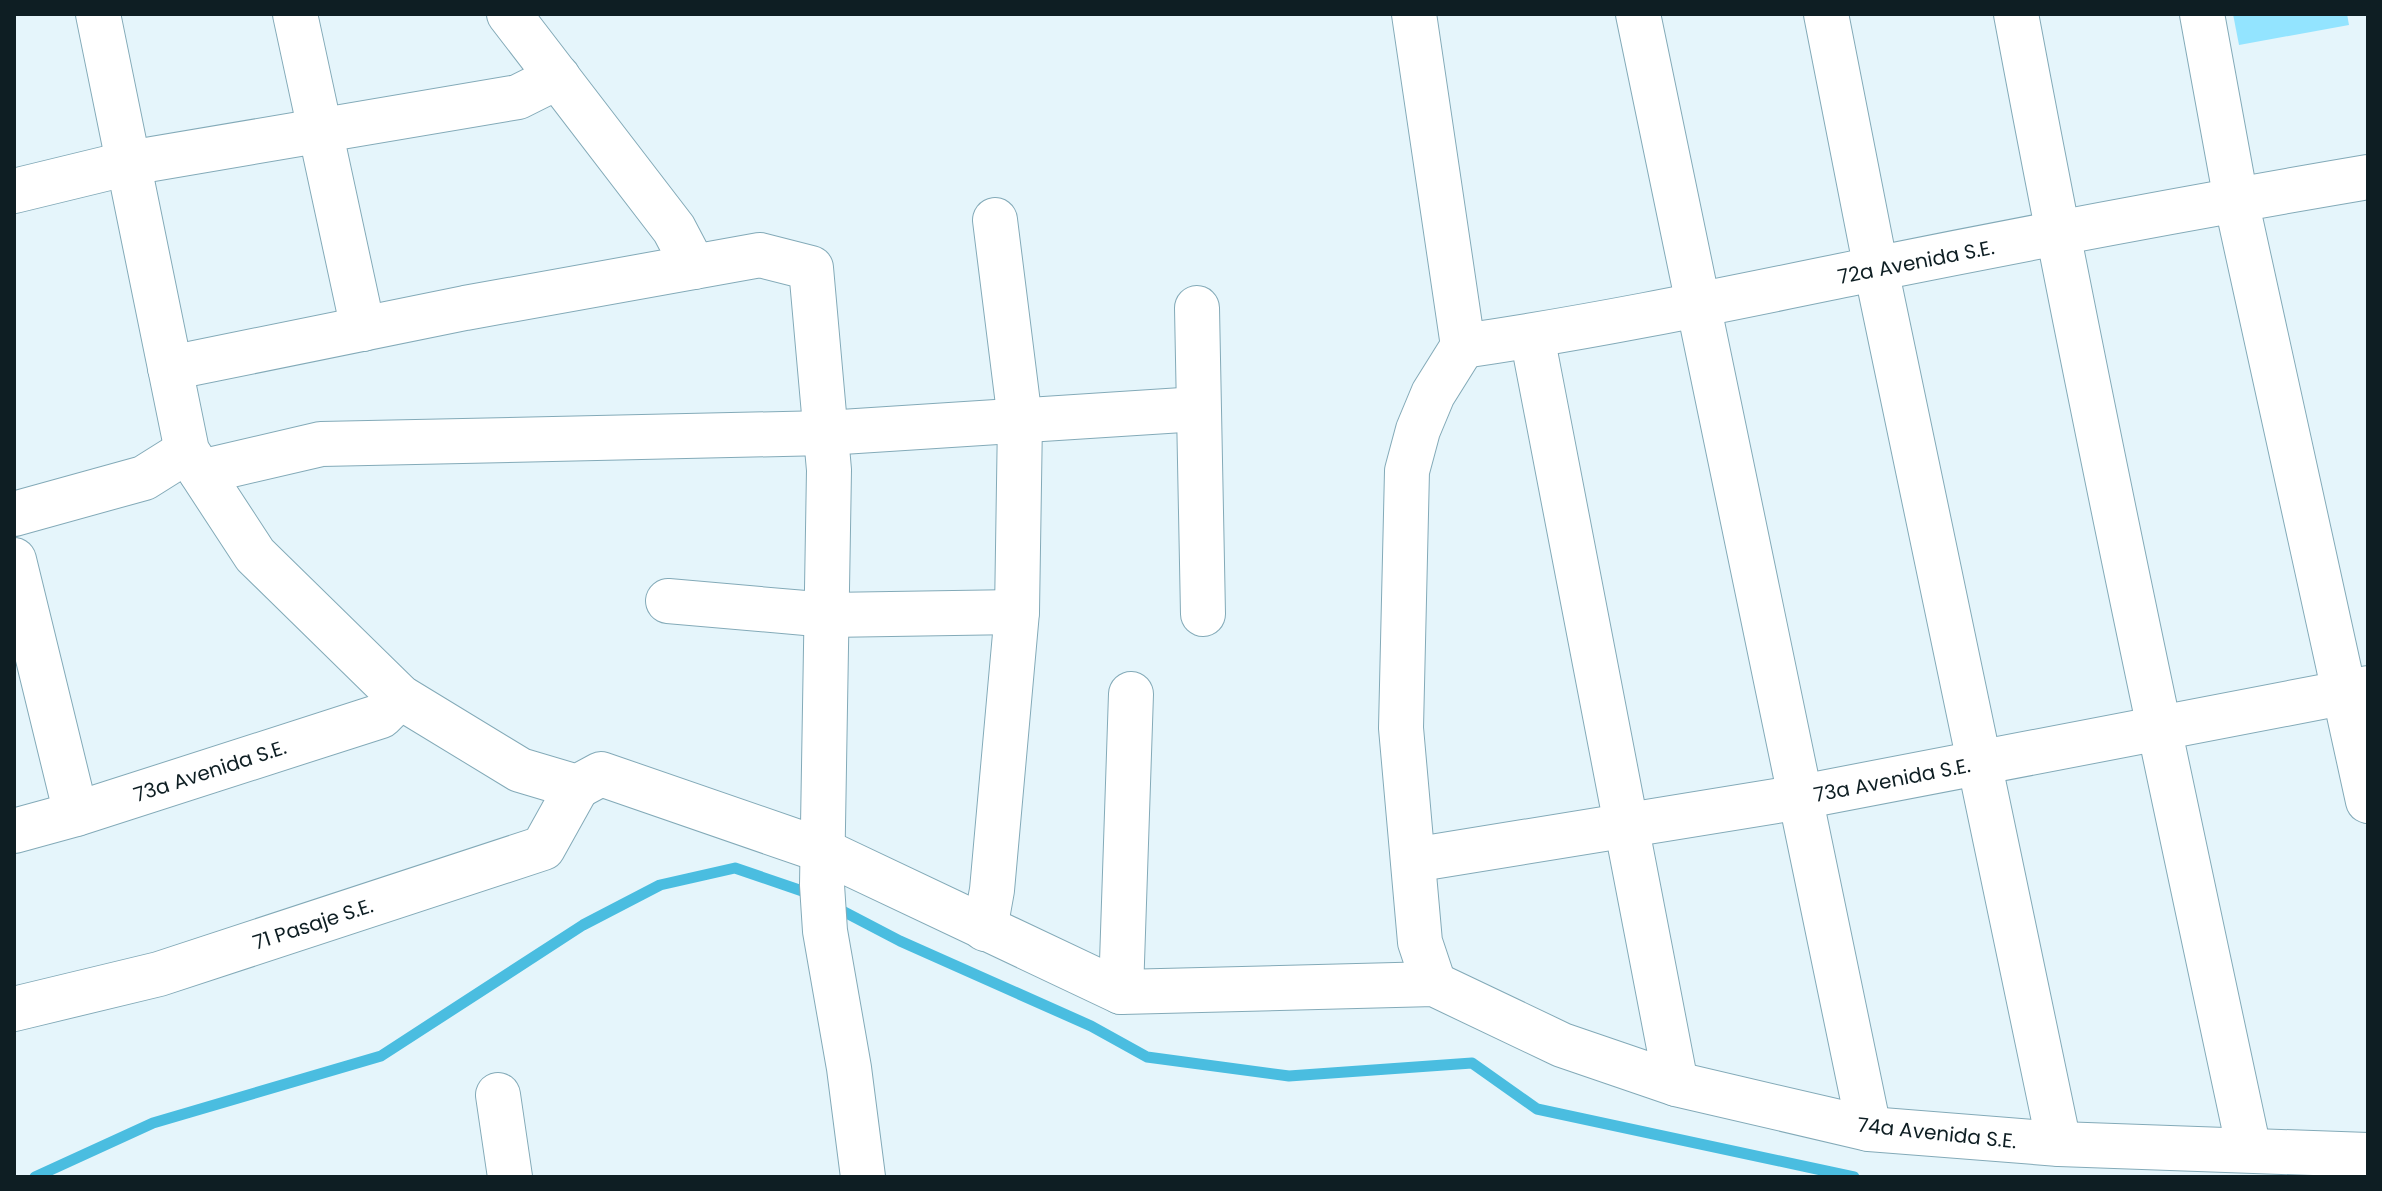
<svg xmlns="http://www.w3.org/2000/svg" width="2382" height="1191" font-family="Poppins,sans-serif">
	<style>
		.green { fill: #93e4ff }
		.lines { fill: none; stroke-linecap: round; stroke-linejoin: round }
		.stream { stroke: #4abde0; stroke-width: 11 }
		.minor-casing { stroke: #83aab8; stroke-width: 46 }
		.minor { stroke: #fff; stroke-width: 44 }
		.labels { text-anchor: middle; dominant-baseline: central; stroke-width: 6; stroke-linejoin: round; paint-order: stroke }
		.street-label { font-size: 20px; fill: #0e1e23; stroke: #fff }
	</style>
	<rect width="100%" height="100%" fill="#e5f5fb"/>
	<polygon class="green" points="2233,14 2347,14 2349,25 2239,45"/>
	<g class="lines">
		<g class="stream">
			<polyline points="833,906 900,941 1091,1026 1147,1057 1289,1076 1472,1063 1537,1109 1854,1177"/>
			<polyline points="35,1177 153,1123 381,1056 583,925 660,885 735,868 811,894"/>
		</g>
		<defs>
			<g id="minor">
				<polyline points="98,14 187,451 255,555 400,697 520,770 577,787 601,774 821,850 1121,992 1434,984 1562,1045 1676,1084 1869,1129 2059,1144 2368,1155"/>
				<polyline points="295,14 363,329"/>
				<polyline points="509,14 674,229 694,267"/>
				<polyline points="1414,14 1463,346 1433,394 1418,430 1407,471 1401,728 1420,942 1434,984"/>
				<polyline points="1638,14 1869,1129"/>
				<polyline points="1826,14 1876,269 2059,1144"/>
				<path d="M 2016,14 C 2087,394 2168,772 2249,1150"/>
				<polyline points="2202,14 2236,200 2368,801"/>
				<polyline points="14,191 129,163 518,97 558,77"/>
				<polyline points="1197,308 1203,614"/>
				<polyline points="1532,336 1676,1084"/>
				<path d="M 1463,346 C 1601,326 1737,297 1874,269 C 2038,236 2203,205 2368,177"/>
				<polyline points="170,368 465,308 760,255 811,268 829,470 822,885 825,931 849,1068 863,1177"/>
				<polyline points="201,472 321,444 826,433 1198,409"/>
				<polyline points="14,514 144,478 187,451"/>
				<polyline points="14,560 76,814"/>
				<polyline points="668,601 828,615 1017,612"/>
				<polyline points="14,831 76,814 381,716 400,697"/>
				<polyline points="1413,860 1801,797 2368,688"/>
				<polyline points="985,929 992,890 1017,612 1020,420 995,220"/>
				<polyline points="1121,992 1131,694"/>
				<polyline points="14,1009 159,974 543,848 577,787"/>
				<polyline points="498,1095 510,1177"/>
			</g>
		</defs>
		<use href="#minor" class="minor-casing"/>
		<use href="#minor" class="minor"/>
	</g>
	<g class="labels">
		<g class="street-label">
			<text transform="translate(1916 262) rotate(-11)">72a Avenida S.E.</text>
			<text transform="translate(210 771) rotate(-18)">73a Avenida S.E.</text>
			<text transform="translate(1892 780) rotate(-11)">73a Avenida S.E.</text>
			<text transform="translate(313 924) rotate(-18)">71 Pasaje S.E.</text>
			<text transform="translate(1937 1133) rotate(6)">74a Avenida S.E.</text>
		</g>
	</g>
	<rect width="2382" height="1191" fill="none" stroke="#0e1e23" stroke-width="32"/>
</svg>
